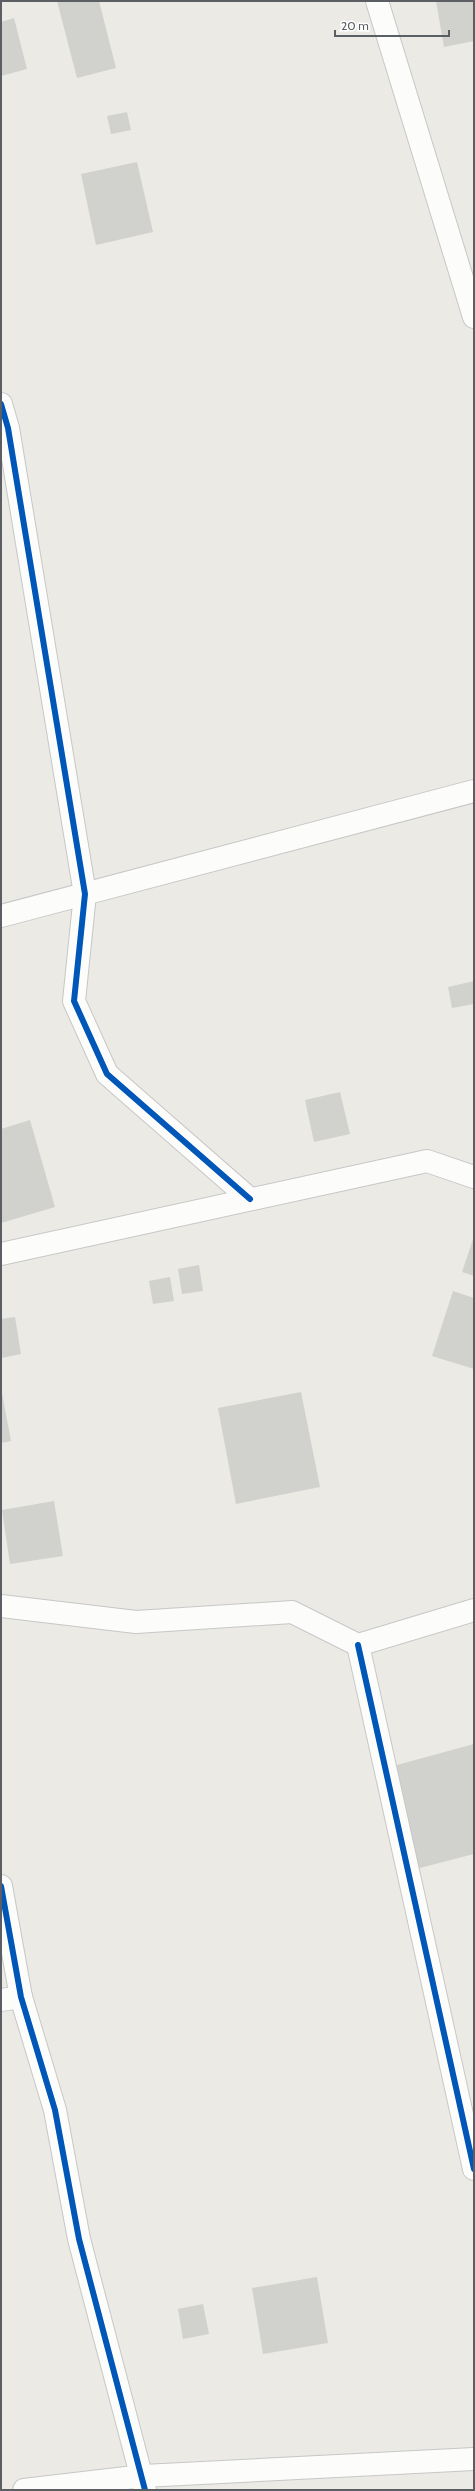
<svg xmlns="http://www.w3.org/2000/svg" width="475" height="2491" font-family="Cabin,sans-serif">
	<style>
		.building { fill: #d1d1ce }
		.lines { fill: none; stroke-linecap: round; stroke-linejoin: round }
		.minor-casing { stroke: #c7c7c7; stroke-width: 24 }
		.minor { stroke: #fcfcfb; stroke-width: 22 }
		.cycleway-casing { stroke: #fff; stroke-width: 8 }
		.cycleway { stroke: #0057b8; stroke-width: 6 }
	</style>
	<rect width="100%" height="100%" fill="#ebeae5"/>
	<g class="building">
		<polygon points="57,1 99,1 116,68 77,78"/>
		<polygon points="436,1 474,1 474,41 444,47"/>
		<polygon points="14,18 27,69 1,76 1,22"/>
		<polygon points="127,112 131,130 111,134 107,116"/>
		<polygon points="137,162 153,232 96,245 81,174"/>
		<polygon points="474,981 474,1004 452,1008 448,987"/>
		<polygon points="340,1092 350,1134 314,1142 305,1100"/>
		<polygon points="30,1120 55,1207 1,1223 1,1129"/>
		<polygon points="474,1236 474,1276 462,1272"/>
		<polygon points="199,1265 203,1291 182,1294 178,1269"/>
		<polygon points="170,1277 174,1301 153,1304 149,1281"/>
		<polygon points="453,1291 474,1298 474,1369 432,1356"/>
		<polygon points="15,1317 21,1354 1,1358 1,1319"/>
		<polygon points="301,1392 320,1487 236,1504 218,1408"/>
		<polygon points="2,1393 11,1441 1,1443 1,1394"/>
		<polygon points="54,1501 63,1556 10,1564 2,1510"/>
		<polygon points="474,1744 474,1854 412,1870 386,1768"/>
		<polygon points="317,2277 328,2343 263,2354 252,2288"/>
		<polygon points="203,2304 209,2334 183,2339 178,2309"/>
	</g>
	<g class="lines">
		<defs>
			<g id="minor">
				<polyline points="377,1 474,317"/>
				<polyline points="1,404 8,428 85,894 74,1001 107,1074 250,1199"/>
				<polyline points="1,916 474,791"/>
				<polyline points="1,1254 427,1161 474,1177"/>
				<polyline points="1,1606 136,1622 292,1612 358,1645 474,1610"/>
				<polyline points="358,1645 474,2169"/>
				<polyline points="1,1886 21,1997 55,2110 79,2239 145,2490"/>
				<polyline points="1,2000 21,1997"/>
				<polyline points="24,2490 143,2476 474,2459"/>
			</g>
		</defs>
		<use href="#minor" class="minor-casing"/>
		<use href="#minor" class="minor"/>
		<defs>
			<g id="cycleway">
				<polyline points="1,404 8,428 85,894 74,1001 107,1074 250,1199"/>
				<polyline points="358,1645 474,2169"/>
				<polyline points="1,1886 21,1997 55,2110 79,2239 145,2490"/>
			</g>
		</defs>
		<use href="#cycleway" class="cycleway-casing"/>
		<use href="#cycleway" class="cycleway"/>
	</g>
	<rect width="475" height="2491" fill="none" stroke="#5b5e63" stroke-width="4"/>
	<path d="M335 30v6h114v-6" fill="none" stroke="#5b5e63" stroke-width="2"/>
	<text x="341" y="30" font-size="12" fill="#5b5e63" stroke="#ffffff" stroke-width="3" paint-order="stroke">20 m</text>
</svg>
